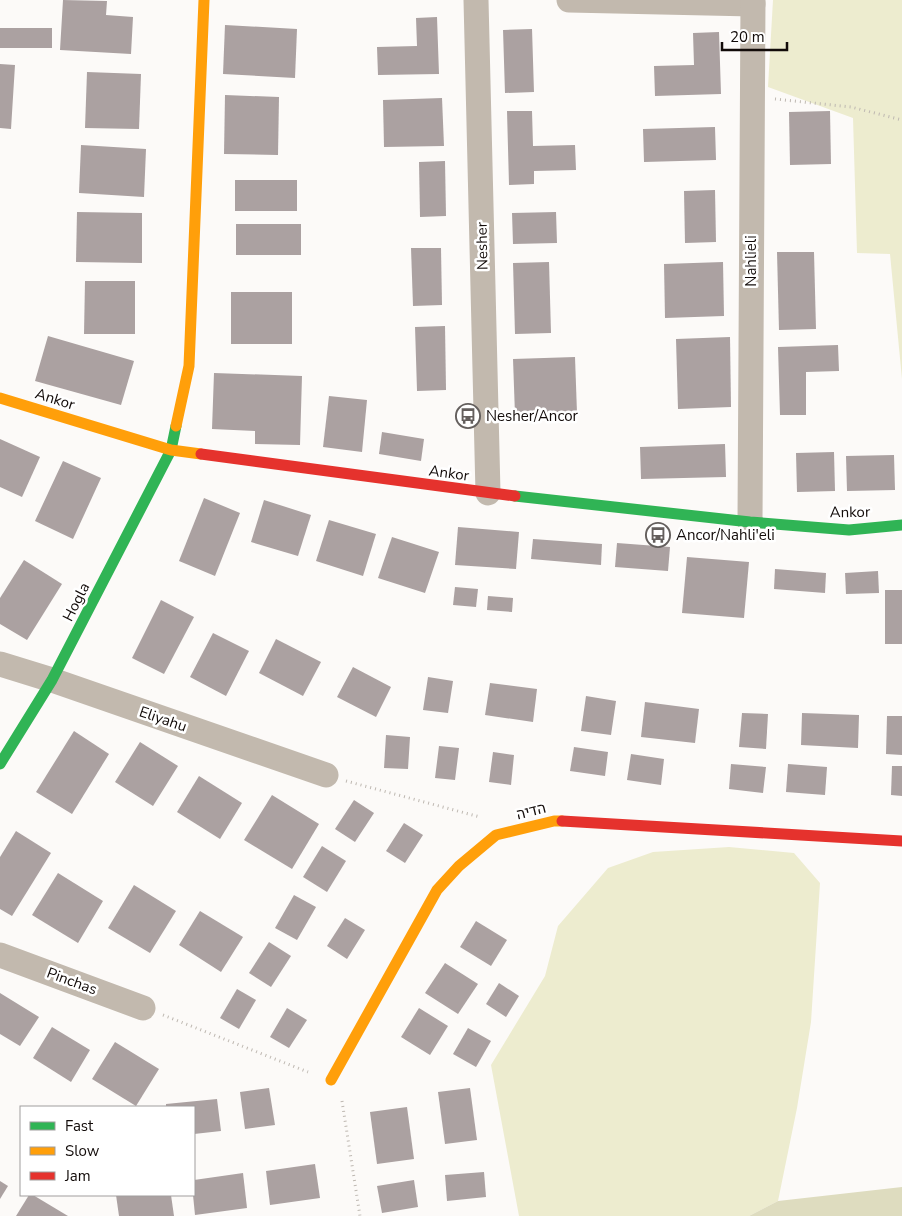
<svg xmlns="http://www.w3.org/2000/svg" width="902" height="1216" font-family="'Nunito Sans',Heebo,sans-serif">
	<style>
		.green { fill: #edeccf }
		.forest { fill: #dedcbf }
		.building { fill: #aba1a1 }
		.lines { fill: none; stroke-linecap: round; stroke-linejoin: round }
		.path { stroke: #beb8b1; stroke-width: 3; stroke-dasharray: 1 4; stroke-linecap: butt }
		.street { stroke: #c2b9ae; stroke-width: 25 }
		.fast { stroke: #30b455; stroke-width: 11 }
		.slow { stroke: #ff9f0a; stroke-width: 11 }
		.jam { stroke: #e5322d; stroke-width: 11 }
		.labels { text-anchor: middle; dominant-baseline: central; stroke-width: 5; stroke-linejoin: round; paint-order: stroke }
		.street-label { font-size: 15px; fill: #120b09; stroke: #fff }
		.poi-label { font-size: 15px; fill: #120b09; stroke: #fff; text-anchor: start }
	</style>
	<rect width="100%" height="100%" fill="#fcfaf8"/>
	<g class="green">
		<polygon points="773,0 902,0 902,379 890,254 857,253 853,118 768,87"/>
		<polygon points="729,847 794,853 820,883 811,1022 797,1108 778,1201 749,1216 519,1216 491,1065 545,976 558,926 608,868 653,852"/>
	</g>
	<polygon class="forest" points="902,1187 902,1216 749,1216 778,1201"/>
	<g class="building">
		<polygon points="63,0 107,1 106,15 133,17 131,54 60,50"/>
		<polygon points="437,17 439,74 378,75 377,47 417,46 416,18"/>
		<polygon points="225,25 297,29 295,78 223,74"/>
		<rect x="0" y="28" width="52" height="20"/>
		<polygon points="532,29 534,92 505,93 503,30"/>
		<polygon points="719,32 721,94 655,96 654,66 694,65 693,33"/>
		<polygon points="0,64 15,65 11,129 0,128"/>
		<polygon points="87,72 141,74 139,129 85,128"/>
		<polygon points="225,95 279,97 278,155 224,154"/>
		<polygon points="442,98 444,146 384,147 383,100"/>
		<polygon points="507,111 532,111 533,146 575,145 576,170 534,171 534,184 509,185"/>
		<polygon points="830,111 831,164 790,165 789,112"/>
		<polygon points="715,127 716,160 644,162 643,129"/>
		<polygon points="81,145 146,149 144,197 79,193"/>
		<polygon points="445,161 446,216 420,217 419,162"/>
		<rect x="235" y="180" width="62" height="31"/>
		<polygon points="715,190 716,242 685,243 684,191"/>
		<polygon points="77,212 142,213 142,263 76,262"/>
		<polygon points="556,212 557,243 513,244 512,213"/>
		<rect x="236" y="224" width="65" height="31"/>
		<polygon points="411,248 441,248 442,305 413,306"/>
		<polygon points="777,252 814,252 816,329 779,330"/>
		<polygon points="549,262 551,333 515,334 513,263"/>
		<polygon points="723,262 724,316 665,318 664,264"/>
		<polygon points="85,281 135,281 135,334 84,334"/>
		<rect x="231" y="292" width="61" height="52"/>
		<polygon points="445,326 446,390 417,391 415,327"/>
		<polygon points="48,336 134,361 121,405 35,381"/>
		<polygon points="730,337 731,407 678,409 676,339"/>
		<polygon points="838,345 839,371 806,372 806,415 780,415 778,347"/>
		<polygon points="575,357 577,413 515,415 513,359"/>
		<polygon points="214,373 302,376 300,445 255,444 255,431 212,429"/>
		<polygon points="329,396 367,400 362,452 323,447"/>
		<polygon points="382,432 424,439 421,461 379,454"/>
		<polygon points="0,439 40,457 22,497 0,487"/>
		<polygon points="725,444 726,477 641,479 640,447"/>
		<polygon points="834,452 835,491 797,492 796,453"/>
		<polygon points="894,455 895,490 847,491 846,456"/>
		<polygon points="63,461 101,478 73,539 35,521"/>
		<polygon points="204,498 240,513 215,576 179,561"/>
		<polygon points="264,500 311,515 298,556 251,542"/>
		<polygon points="329,520 376,534 363,576 316,561"/>
		<polygon points="458,527 519,532 516,569 455,565"/>
		<polygon points="392,537 439,552 425,593 378,578"/>
		<polygon points="533,539 602,544 601,565 531,559"/>
		<polygon points="617,543 670,547 668,571 615,567"/>
		<polygon points="687,557 749,562 744,618 682,613"/>
		<polygon points="24,560 62,584 27,640 0,624 0,598"/>
		<polygon points="775,569 826,573 825,593 774,589"/>
		<polygon points="878,571 879,593 846,594 845,573"/>
		<polygon points="455,587 478,589 476,607 453,605"/>
		<rect x="885" y="590" width="17" height="54"/>
		<polygon points="488,596 513,598 512,612 487,610"/>
		<polygon points="161,600 194,617 164,674 132,658"/>
		<polygon points="213,633 249,651 226,696 190,677"/>
		<polygon points="276,639 321,662 303,696 259,673"/>
		<polygon points="353,667 391,687 376,717 337,697"/>
		<polygon points="428,677 453,681 448,713 423,710"/>
		<polygon points="490,683 537,689 533,722 485,715"/>
		<polygon points="586,696 616,701 611,735 581,731"/>
		<polygon points="645,702 699,709 695,743 641,737"/>
		<polygon points="742,713 768,714 766,749 739,747"/>
		<polygon points="802,713 859,715 858,748 801,745"/>
		<polygon points="887,716 902,716 902,755 886,754"/>
		<polygon points="74,731 109,754 72,814 36,792"/>
		<polygon points="386,735 410,737 408,769 384,768"/>
		<polygon points="140,742 178,766 153,806 115,782"/>
		<polygon points="439,746 459,748 455,780 435,778"/>
		<polygon points="574,747 608,752 605,776 570,771"/>
		<polygon points="493,752 514,755 511,785 489,782"/>
		<polygon points="631,754 664,759 661,785 627,780"/>
		<polygon points="731,764 766,767 763,793 729,789"/>
		<polygon points="788,764 827,767 825,795 786,792"/>
		<polygon points="892,766 902,766 902,796 891,795"/>
		<polygon points="199,776 242,803 220,839 177,812"/>
		<polygon points="272,795 319,824 292,869 244,840"/>
		<polygon points="354,800 374,813 355,842 335,829"/>
		<polygon points="404,823 423,835 405,863 386,851"/>
		<polygon points="16,831 51,853 12,916 0,909 0,857"/>
		<polygon points="322,846 346,861 327,892 303,877"/>
		<polygon points="58,873 103,901 78,943 32,915"/>
		<polygon points="134,885 176,911 150,953 108,928"/>
		<polygon points="294,895 316,907 297,940 275,928"/>
		<polygon points="200,911 243,937 221,972 179,945"/>
		<polygon points="345,918 365,930 347,959 327,946"/>
		<polygon points="476,921 507,940 491,966 460,947"/>
		<polygon points="269,942 291,956 271,987 249,973"/>
		<polygon points="445,963 478,984 458,1014 425,993"/>
		<polygon points="499,983 519,996 506,1017 486,1004"/>
		<polygon points="237,989 256,1000 239,1029 220,1018"/>
		<polygon points="0,993 39,1017 20,1046 0,1034"/>
		<polygon points="287,1008 307,1020 289,1048 270,1037"/>
		<polygon points="419,1008 448,1026 430,1055 401,1037"/>
		<polygon points="52,1027 90,1050 71,1082 33,1058"/>
		<polygon points="468,1028 491,1041 476,1067 453,1054"/>
		<polygon points="115,1042 159,1069 136,1106 92,1079"/>
		<polygon points="269,1088 275,1125 245,1129 240,1092"/>
		<polygon points="470,1088 477,1140 445,1144 438,1092"/>
		<polygon points="217,1099 221,1131 194,1134 194,1107 166,1107 166,1104"/>
		<polygon points="407,1107 414,1159 377,1164 370,1112"/>
		<polygon points="315,1164 320,1198 270,1205 266,1171"/>
		<polygon points="484,1172 486,1197 447,1201 445,1175"/>
		<polygon points="243,1173 247,1208 195,1215 193,1195 194,1180"/>
		<polygon points="414,1180 418,1207 382,1213 377,1186"/>
		<polygon points="0,1181 8,1186 0,1199"/>
		<polygon points="29,1195 33,1195 68,1216 16,1216"/>
		<polygon points="116,1195 171,1195 174,1216 119,1216"/>
	</g>
	<g class="lines">
		<g class="path">
			<polyline points="775,99 851,107 902,120"/>
			<polyline points="346,781 480,817"/>
			<polyline points="163,1015 308,1072"/>
			<polyline points="342,1101 360,1216"/>
		</g>
		<g class="street">
			<polyline points="476,0 488,493"/>
			<polyline points="569,0 753,4"/>
			<polyline points="750,522 753,0"/>
			<polyline points="0,664 52,680 326,775"/>
			<polyline points="0,955 143,1008"/>
		</g>
		<g class="fast">
			<polyline points="515,496 750,522 849,530 902,525"/>
			<polyline points="0,764 52,680 171,450 176,426"/>
		</g>
		<g class="slow">
			<polyline points="0,398 171,450 201,454"/>
			<polyline points="176,426 189,366 204,0"/>
			<polyline points="331,1080 437,890 459,866 496,835 554,821 562,821"/>
		</g>
		<g class="jam">
			<polyline points="201,454 515,496"/>
			<polyline points="562,821 902,841"/>
		</g>
	</g>
	<defs>
		<symbol id="bus-ring" viewBox="-11 -11 22 22"><circle r="9.5" fill="#fff" stroke="#645f5d" stroke-width="1.5"/><path d="M-5-6H5V4H4V6H2V4H-2V6H-4V4H-5ZM-3.5-4V0h7V-4ZM-3.5 1.2v1.5H-2V1.2ZM2 1.2v1.5H3.5V1.2Z" fill="#645f5d"/></symbol>
	</defs>
	<g fill-rule="evenodd">
		<use href="#bus-ring" x="454" y="402" width="28" height="28"/>
		<use href="#bus-ring" x="644" y="521" width="28" height="28"/>
	</g>
	<g class="labels">
		<g class="street-label">
			<text transform="translate(482 246) rotate(-91)">Nesher</text>
			<text transform="translate(751 261) rotate(-90)">Nahlieli</text>
			<text transform="translate(55 399) rotate(17)">Ankor</text>
			<text transform="translate(449 473) rotate(8)">Ankor</text>
			<text transform="translate(850 512) rotate(-1)">Ankor</text>
			<text transform="translate(76 602) rotate(-63)">Hogla</text>
			<text transform="translate(163 719) rotate(19)">Eliyahu</text>
			<text transform="translate(531 811) rotate(-14)">הדיה</text>
			<text transform="translate(72 981) rotate(20)">Pinchas</text>
		</g>
		<g class="poi-label">
			<text x="486" y="416">Nesher/Ancor</text>
			<text x="676" y="535">Ancor/Nahli'eli</text>
		</g>
	</g>
	<rect x="20" y="1106" width="175" height="90" fill="#ffffff" stroke="#a09d9d"/>
	<rect x="30" y="1122" width="25" height="8" fill="#30b455" stroke="#a09d9d"/>
	<text x="65" y="1131" font-size="15" fill="#120b09">Fast</text>
	<rect x="30" y="1147" width="25" height="8" fill="#ff9f0a" stroke="#a09d9d"/>
	<text x="65" y="1156" font-size="15" fill="#120b09">Slow</text>
	<rect x="30" y="1172" width="25" height="8" fill="#e5322d" stroke="#a09d9d"/>
	<text x="65" y="1181" font-size="15" fill="#120b09">Jam</text>
	<path d="M722 42v8h65v-8" fill="none" stroke="#120b09" stroke-width="2.5"/>
	<text x="730" y="42" font-size="15" fill="#120b09" stroke="#ffffff" stroke-width="4" paint-order="stroke">20 m</text>
</svg>
